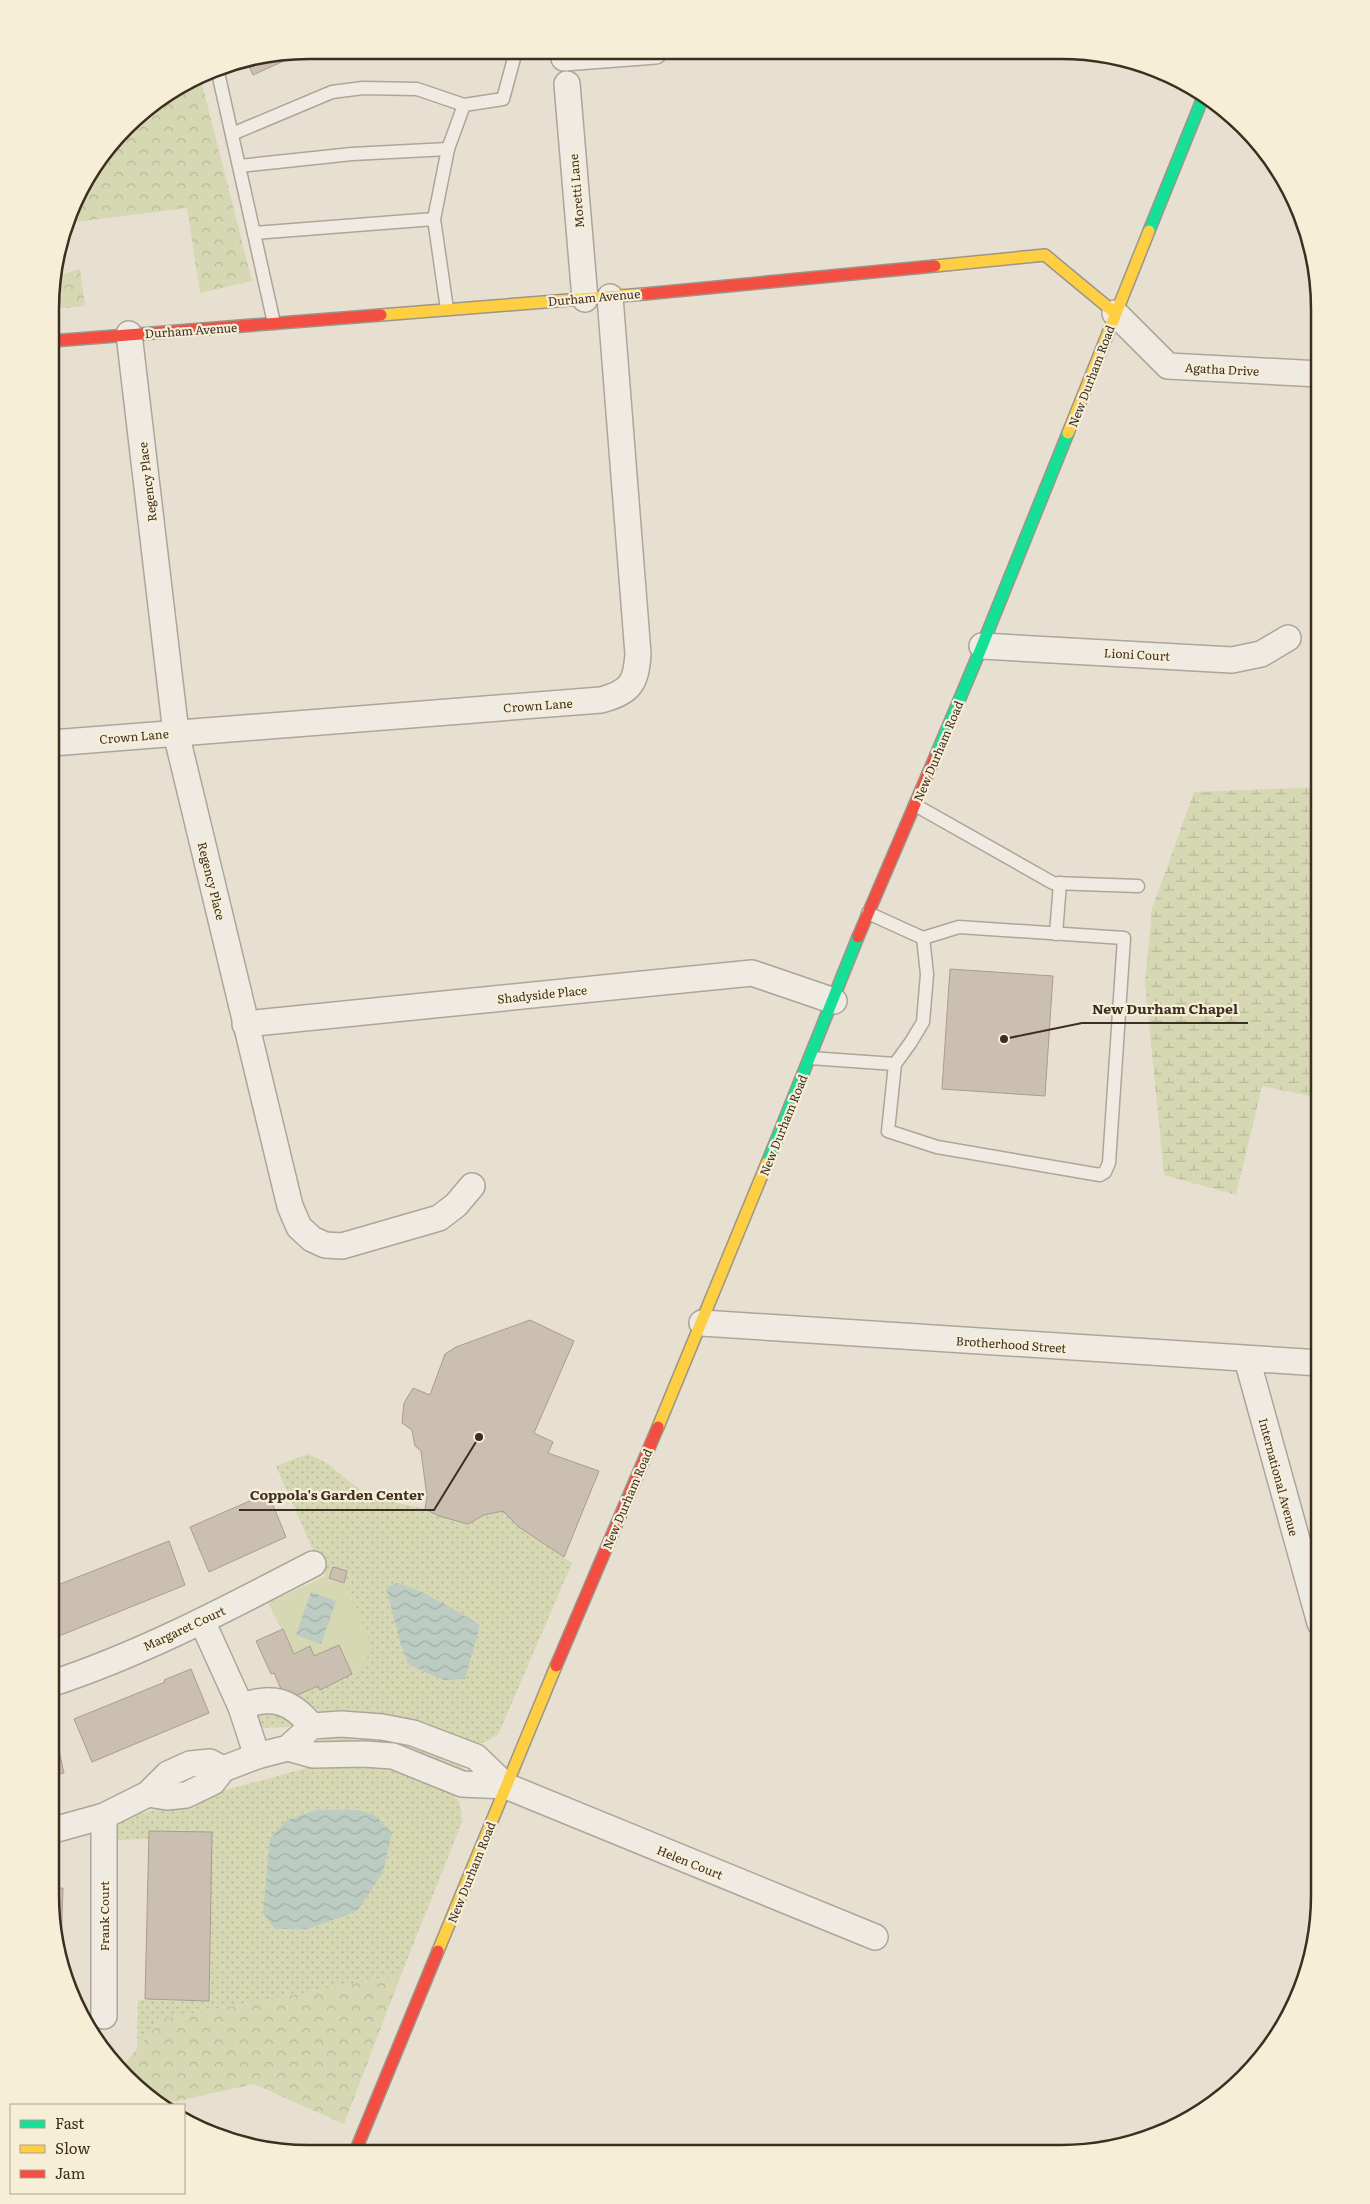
<svg xmlns="http://www.w3.org/2000/svg" width="1370" height="2204" font-family="Literata,serif">
	<style>
		.green { fill: url(#green-dots) }
		.forest { fill: url(#forest-crowns) }
		.wetland { fill: url(#wetland-marsh) }
		.pitch { fill: #d6d7b3 }
		.water { fill: url(#water-waves) }
		.building { fill: #cbbfb2; stroke: #a89c90 }
		.lines { fill: none; stroke-linecap: round; stroke-linejoin: round }
		.lane-casing { stroke: #ada599; stroke-width: 15 }
		.street-casing { stroke: #ada599; stroke-width: 28 }
		.fast-casing { stroke: #9c958a; stroke-width: 14 }
		.slow-casing { stroke: #9c958a; stroke-width: 14 }
		.jam-casing { stroke: #9c958a; stroke-width: 14 }
		.lane { stroke: #efebe3; stroke-width: 12 }
		.street { stroke: #efebe3; stroke-width: 25 }
		.fast { stroke: #16e098; stroke-width: 11 }
		.slow { stroke: #ffcf43; stroke-width: 11 }
		.jam { stroke: #f24e42; stroke-width: 11 }
		.labels { text-anchor: middle; dominant-baseline: central; stroke-width: 4.5; stroke-linejoin: round; paint-order: stroke }
		.street-label { font-size: 12px; fill: #3d2e20; stroke: #f7eed8 }
		.rim { fill: none; stroke: #3d2e20; stroke-width: 2.5 }
		.leader { fill: none; stroke: #3d2e20; stroke-width: 2 }
		.callout-dot { fill: #3d2e20; stroke: #f7eed8; stroke-width: 2 }
		.callout-label { font-size: 14px; text-anchor: middle; font-weight: bold; fill: #3d2e20; stroke: #f7eed8; stroke-width: 4.5; stroke-linejoin: round; paint-order: stroke }
	</style>
	<defs>
		<pattern id="green-dots" width="8" height="8" patternUnits="userSpaceOnUse" patternTransform="scale(1.25)"><rect width="8" height="8" fill="#d6d7b3"/><path d="M2 2h.1M6 6h.1" fill="none" stroke="#b9b99a" stroke-width="1.8" stroke-linecap="round"/></pattern>
		<pattern id="forest-crowns" width="20" height="18" patternUnits="userSpaceOnUse" patternTransform="scale(1.25)"><rect width="20" height="18" fill="#d6d7b3"/><path d="M2 6a3 3 0 1 1 6 0M12 15a3 3 0 1 1 6 0" fill="none" stroke="#b9b99a"/></pattern>
		<pattern id="wetland-marsh" width="20" height="14" patternUnits="userSpaceOnUse" patternTransform="scale(1.25)"><rect width="20" height="14" fill="#d6d7b3"/><path d="M1 5h8M5 5V1M11 12h8M15 12V8" fill="none" stroke="#b9b99a"/></pattern>
		<pattern id="water-waves" width="16" height="10" patternUnits="userSpaceOnUse" patternTransform="scale(1.25)"><rect width="16" height="10" fill="#bcccc2"/><path d="M0 5q4-4 8 0t8 0" fill="none" stroke="#a2b0a6"/></pattern>
	</defs>
	<rect width="100%" height="100%" fill="#e7e0d1"/>
	<g class="green">
		<polygon points="308,1454 325,1462 368,1496 425,1509 439,1516 468,1524 484,1515 503,1511 519,1527 572,1563 498,1735 485,1742 475,1745 331,1717 295,1696 318,1686 320,1690 360,1669 352,1600 346,1584 345,1568 325,1577 276,1466"/>
		<polygon points="273,1711 295,1722 289,1727 259,1728 255,1719 260,1714"/>
		<polygon points="381,1735 463,1763 464,1768 461,1771 325,1743 321,1741 322,1736"/>
		<path d="M 375,1766 C 396,1769 444,1781 457,1799 C 462,1805 461,1815 462,1822 L 401,1975 L 162,2019 L 137,2048 L 138,2000 L 209,2001 L 212,1833 L 149,1831 L 148,1839 L 120,1840 L 116,1838 C 113,1826 123,1821 132,1816 L 310,1767 Z"/>
	</g>
	<g class="forest">
		<polygon points="200,76 252,281 200,293 187,208 68,223 77,194 138,115"/>
		<polygon points="80,269 85,306 52,309 52,278"/>
		<polygon points="401,1975 344,2124 254,2084 160,2105 151,2100 120,2069 162,2019"/>
	</g>
	<polygon class="wetland" points="1320,787 1320,1162 1310,1096 1262,1086 1236,1195 1164,1175 1145,982 1152,909 1194,792"/>
	<path class="pitch" d="M 345,1567 C 346,1579 347,1588 351,1598 C 362,1624 386,1653 352,1674 L 339,1645 L 314,1656 L 310,1647 L 294,1654 L 268,1603 Z"/>
	<g class="water">
		<path d="M 397,1583 C 427,1592 453,1609 480,1625 L 465,1679 L 444,1680 L 409,1665 L 401,1645 L 386,1588 Z"/>
		<polygon points="311,1592 336,1601 321,1644 296,1635"/>
		<polygon points="316,1810 358,1810 375,1815 392,1833 383,1872 357,1911 308,1929 275,1929 263,1913 270,1838 287,1820"/>
	</g>
	<g class="building">
		<polygon points="306,51 253,75 247,62"/>
		<polygon points="950,969 1053,976 1045,1096 942,1089"/>
		<polygon points="530,1320 574,1341 534,1433 553,1442 548,1453 599,1471 564,1557 519,1527 503,1511 484,1515 468,1524 439,1516 425,1509 427,1497 421,1451 415,1446 412,1430 402,1423 404,1403 413,1388 430,1395 445,1354 456,1347"/>
		<polygon points="268,1493 286,1537 209,1572 190,1527"/>
		<polygon points="169,1541 185,1585 59,1636 59,1637 50,1641 50,1588"/>
		<polygon points="333,1567 347,1571 344,1583 329,1578"/>
		<polygon points="283,1629 294,1654 310,1646 314,1656 339,1645 352,1674 320,1690 318,1686 295,1696 282,1691 274,1673 271,1674 256,1641"/>
		<polygon points="191,1669 209,1713 92,1762 74,1719 165,1682 164,1680"/>
		<polygon points="50,1724 53,1724 64,1773 50,1776"/>
		<polygon points="149,1831 212,1832 209,2001 145,1999"/>
		<polygon points="50,1888 63,1888 61,1948 50,1895"/>
	</g>
	<g class="lines">
		<defs>
			<g id="lane">
				<polyline points="217,68 274,323"/>
				<polyline points="232,134 332,92 363,88 417,89 464,105"/>
				<polyline points="239,166 352,154 448,149"/>
				<polyline points="254,233 434,219"/>
				<polyline points="447,309 434,219 448,149 464,105 503,99 516,51"/>
				<polyline points="915,805 1053,883 1138,886"/>
				<polyline points="868,913 923,938 959,927 1124,938 1109,1163 1105,1172 1100,1175 937,1147 888,1131 895,1064 911,1042 923,1022 927,974 923,938"/>
				<polyline points="1056,934 1060,883"/>
				<polyline points="810,1058 895,1064"/>
			</g>
			<g id="street">
				<polyline points="564,58 655,51"/>
				<polyline points="567,84 585,299"/>
				<polyline points="1115,313 1168,366 1320,374"/>
				<polyline points="129,334 176,733 290,1206 299,1227 312,1239 325,1245 342,1246 439,1218 456,1205 472,1186"/>
				<polyline points="982,646 1232,660 1261,654 1288,638"/>
				<path d="M 52,743 L 601,700 C 630,692 636,684 638,654 L 610,297"/>
				<polyline points="245,1024 752,973 834,1001"/>
				<polyline points="702,1323 1320,1363"/>
				<polyline points="1247,1359 1320,1623"/>
				<polyline points="202,1621 241,1707 257,1756"/>
				<path d="M 50,1684 C 142,1654 228,1608 313,1564"/>
				<path d="M 241,1707 C 272,1694 291,1701 312,1726"/>
				<polyline points="288,1748 313,1755 364,1754 393,1756 462,1784 506,1786 875,1937"/>
				<polyline points="148,1794 167,1797 186,1795 213,1782 223,1769 257,1756 288,1748 312,1726 341,1724 382,1727 413,1733 476,1757 506,1786"/>
				<polyline points="50,1831 104,1816 148,1794 168,1774 190,1764 210,1762 223,1769"/>
				<polyline points="104,2016 104,1816"/>
			</g>
			<g id="fast">
				<polyline points="1149,231 1204,95"/>
				<polyline points="936,755 982,646 1068,433"/>
				<polyline points="767,1163 858,937"/>
			</g>
			<g id="slow">
				<polyline points="935,266 1045,255 1115,313"/>
				<polyline points="381,315 644,294"/>
				<polyline points="1068,433 1149,231"/>
				<polyline points="658,1427 767,1163"/>
				<polyline points="438,1951 556,1666"/>
			</g>
			<g id="jam">
				<polyline points="644,294 935,266"/>
				<polyline points="52,341 381,315"/>
				<polyline points="858,937 936,755"/>
				<polyline points="556,1666 658,1427"/>
				<polyline points="355,2152 438,1951"/>
			</g>
		</defs>
		<use href="#lane" class="lane-casing"/>
		<use href="#street" class="street-casing"/>
		<use href="#fast" class="fast-casing"/>
		<use href="#slow" class="slow-casing"/>
		<use href="#jam" class="jam-casing"/>
		<use href="#lane" class="lane"/>
		<use href="#street" class="street"/>
		<use href="#fast" class="fast"/>
		<use href="#slow" class="slow"/>
		<use href="#jam" class="jam"/>
	</g>
	<g class="labels">
		<g class="street-label">
			<text transform="translate(576 191) rotate(-95)">Moretti Lane</text>
			<text transform="translate(594 297) rotate(-5)">Durham Avenue</text>
			<text transform="translate(191 330) rotate(-4)">Durham Avenue</text>
			<text transform="translate(1222 369) rotate(3)">Agatha Drive</text>
			<text transform="translate(1091 376) rotate(-69)">New Durham Road</text>
			<text transform="translate(147 482) rotate(-97)">Regency Place</text>
			<text transform="translate(1137 654) rotate(3)">Lioni Court</text>
			<text transform="translate(538 705) rotate(-4)">Crown Lane</text>
			<text transform="translate(134 736) rotate(-5)">Crown Lane</text>
			<text transform="translate(938 751) rotate(-67)">New Durham Road</text>
			<text transform="translate(212 881) rotate(76)">Regency Place</text>
			<text transform="translate(542 994) rotate(-6)">Shadyside Place</text>
			<text transform="translate(783 1125) rotate(-68)">New Durham Road</text>
			<text transform="translate(1011 1344) rotate(4)">Brotherhood Street</text>
			<text transform="translate(1279 1477) rotate(75)">International Avenue</text>
			<text transform="translate(627 1499) rotate(-67)">New Durham Road</text>
			<text transform="translate(184 1628) rotate(-25)">Margaret Court</text>
			<text transform="translate(690 1862) rotate(22)">Helen Court</text>
			<text transform="translate(471 1872) rotate(-68)">New Durham Road</text>
			<text transform="translate(104 1916) rotate(-90)">Frank Court</text>
		</g>
	</g>
	<path d="M0 0H1370V2204H0ZM309 59H1061A250 250 0 0 1 1311 309V1895A250 250 0 0 1 1061 2145H309A250 250 0 0 1 59 1895V309A250 250 0 0 1 309 59Z" fill="#f7eed8" fill-rule="evenodd"/>
	<path class="rim" d="M309 59H1061A250 250 0 0 1 1311 309V1895A250 250 0 0 1 1061 2145H309A250 250 0 0 1 59 1895V309A250 250 0 0 1 309 59Z"/>
	<path class="leader" d="M1004 1039L1082 1023H1248M479 1437L434 1510H239"/>
	<g class="callout-dot">
		<circle cx="1004" cy="1039" r="5"/>
		<circle cx="479" cy="1437" r="5"/>
	</g>
	<g class="callout-label">
		<text x="1165" y="1014">New Durham Chapel</text>
		<text x="337" y="1500">Coppola's Garden Center</text>
	</g>
	<rect x="10" y="2104" width="175" height="90" fill="#f7eed8" stroke="#ada18e"/>
	<rect x="20" y="2120" width="25" height="8" fill="#16e098" stroke="#ada18e"/>
	<text x="55" y="2129" font-size="15" fill="#3d2e20">Fast</text>
	<rect x="20" y="2145" width="25" height="8" fill="#ffcf43" stroke="#ada18e"/>
	<text x="55" y="2154" font-size="15" fill="#3d2e20">Slow</text>
	<rect x="20" y="2170" width="25" height="8" fill="#f24e42" stroke="#ada18e"/>
	<text x="55" y="2179" font-size="15" fill="#3d2e20">Jam</text>
</svg>
